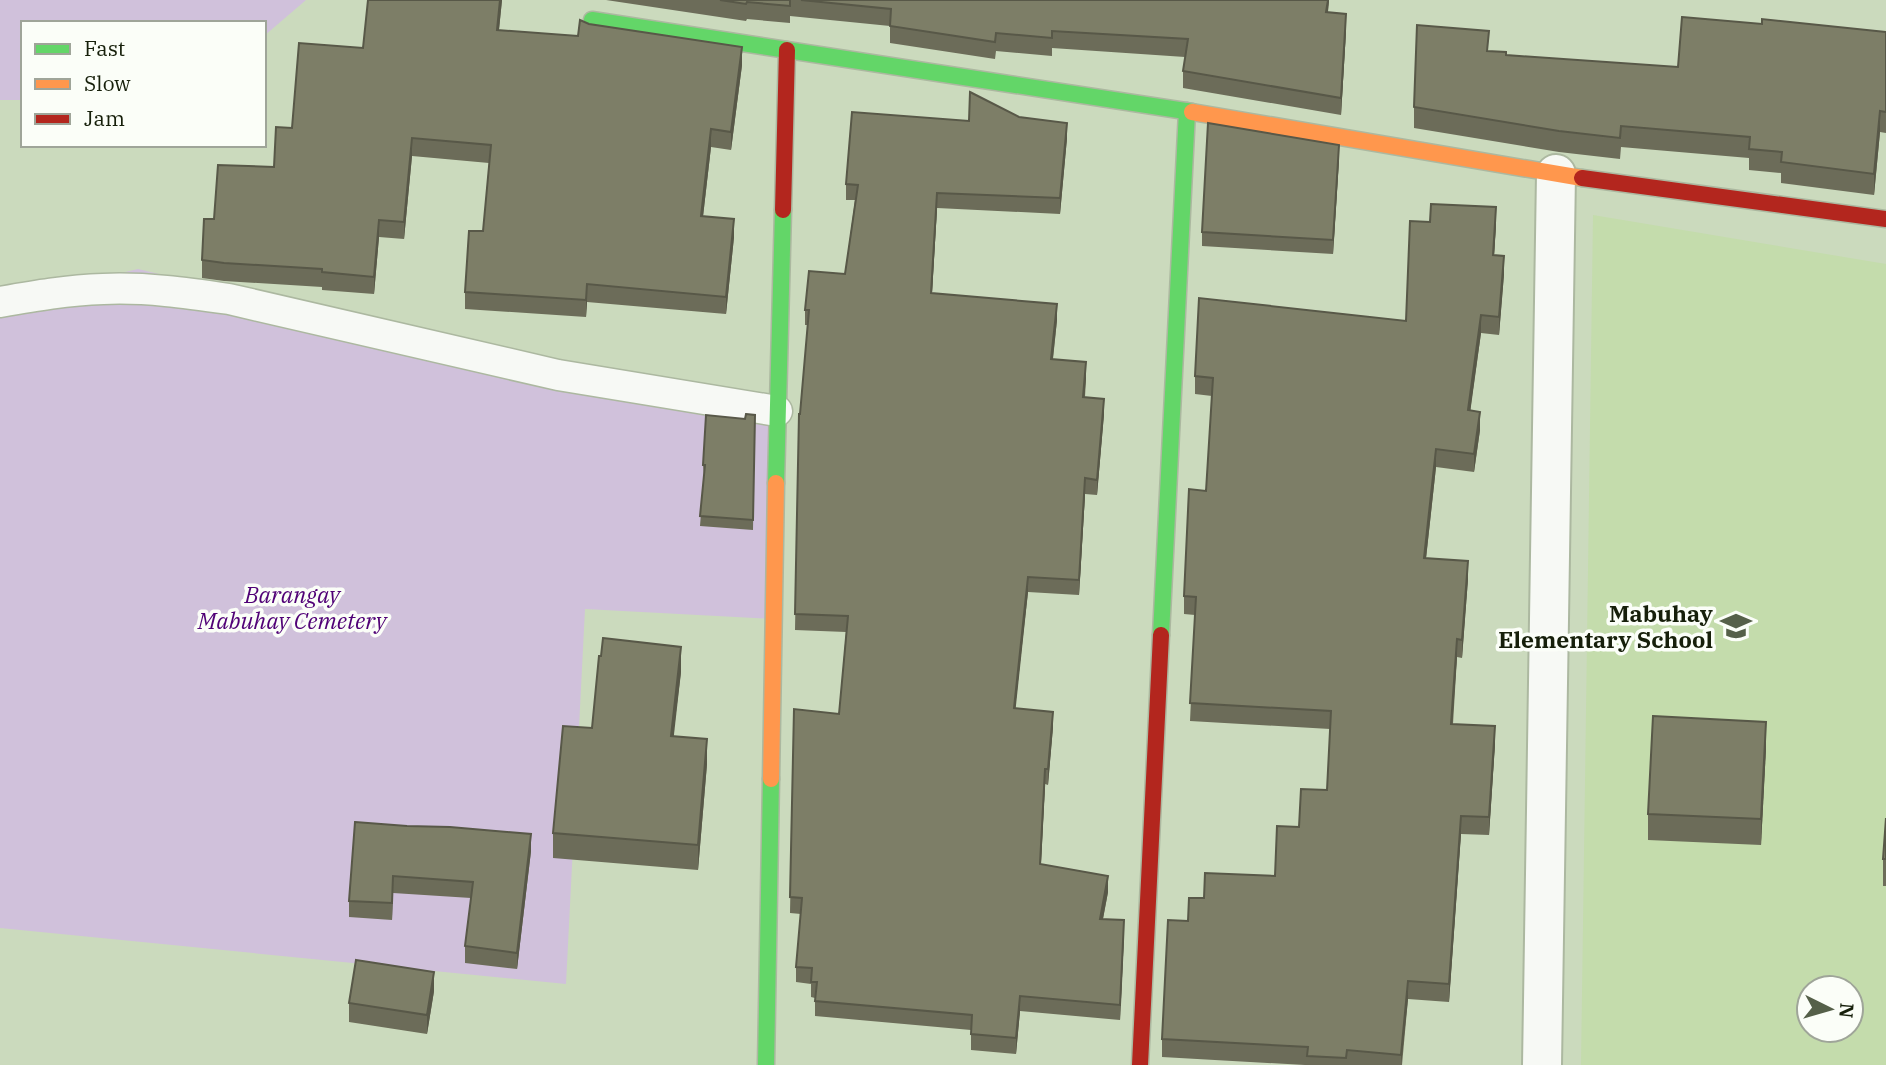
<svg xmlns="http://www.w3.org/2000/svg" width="1886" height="1065" font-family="'IBM Plex Serif',serif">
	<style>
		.built { fill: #c4dcac; fill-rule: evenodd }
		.green { fill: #d0c1db }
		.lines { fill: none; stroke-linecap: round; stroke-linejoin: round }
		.lane-casing { stroke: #acb8a0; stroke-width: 33 }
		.street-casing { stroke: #acb8a0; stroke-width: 42 }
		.fast-casing { stroke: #acb8a0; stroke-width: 19 }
		.slow-casing { stroke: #acb8a0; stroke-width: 19 }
		.jam-casing { stroke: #acb8a0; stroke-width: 19 }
		.lane { stroke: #f7f9f5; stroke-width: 30 }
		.street { stroke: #f7f9f5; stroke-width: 38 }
		.fast { stroke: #63d668; stroke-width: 16 }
		.slow { stroke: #ff974d; stroke-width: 16 }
		.jam { stroke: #b3261e; stroke-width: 16 }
		.wall { fill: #6c6c59 }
		.shaded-wall { fill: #585848 }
		.building { fill: #7d7e67; stroke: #585848; stroke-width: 2 }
		.labels { text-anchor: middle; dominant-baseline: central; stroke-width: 7; stroke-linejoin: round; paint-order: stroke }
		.park-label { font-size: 23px; font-style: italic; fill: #500176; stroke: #fbfef8 }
		.poi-label { font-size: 23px; font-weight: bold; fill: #161f0a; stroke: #fbfef8; text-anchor: end }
	</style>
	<rect width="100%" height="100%" fill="#cbdabd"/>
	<path class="built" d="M 1593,215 L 1886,264 L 1886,1065 L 1581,1065 ZM 1809,988 L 1851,988 L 1851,1030 L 1809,1030 Z"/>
	<g class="green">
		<polygon points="0,0 306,0 264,36 264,23 23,23 23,100 0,100"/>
		<polygon points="138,269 778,422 774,619 585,609 566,984 0,928 0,302"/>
	</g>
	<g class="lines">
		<defs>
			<path id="lane" d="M 0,302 C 34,296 68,290 103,289 C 145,287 187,293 229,299 L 558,375 L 777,411"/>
			<polyline id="street" points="1542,1065 1556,174"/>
			<g id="fast">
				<polyline points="592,20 1192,112"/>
				<polyline points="776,483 783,210"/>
				<polyline points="1161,635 1187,111"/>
				<polyline points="766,1065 771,779"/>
			</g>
			<g id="slow">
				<polyline points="1192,112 1582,178"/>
				<polyline points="771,779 776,483"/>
			</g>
			<g id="jam">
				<polyline points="1582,178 1886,219"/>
				<polyline points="783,210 787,50"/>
				<polyline points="1140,1065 1161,635"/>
			</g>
		</defs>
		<use href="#lane" class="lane-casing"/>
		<use href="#street" class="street-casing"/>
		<use href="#fast" class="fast-casing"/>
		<use href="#slow" class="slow-casing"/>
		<use href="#jam" class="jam-casing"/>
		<use href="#lane" class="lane"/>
		<use href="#street" class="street"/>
		<use href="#fast" class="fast"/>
		<use href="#slow" class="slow"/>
		<use href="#jam" class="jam"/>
	</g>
	<g class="wall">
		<polygon points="368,0 502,0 499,30 578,36 589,24 742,65 731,150 711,147 703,216 734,237 726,314 587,302 586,317 465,309 465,292 483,231 489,163 412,156 404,239 379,237 374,294 322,290 322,287 224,281 202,278 202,260 214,219 274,167 292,128 363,48"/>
		<polygon points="606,0 1329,0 1328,12 1346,31 1341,115 1183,88 1183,71 1185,57 1052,48 1052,56 996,51 995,59 890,43 890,26 790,16 790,23 747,19 746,21"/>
		<polygon points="1762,24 1886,32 1886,133 1880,132 1874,195 1781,183 1781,173 1749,170 1749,158 1621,147 1620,159 1559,152 1414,128 1414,107 1489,52 1506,55 1678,67"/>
		<polygon points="1019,117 1067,138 1060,214 937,208 932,294 1057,320 1053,359 1086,378 1085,397 1104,414 1097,495 1085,494 1079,595 1028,592 1015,708 1053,727 1048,785 1045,784 1041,864 1108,892 1103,919 1124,936 1120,1020 1020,1011 1016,1054 971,1050 971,1030 815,1016 815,998 811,997 811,984 796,982 796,967 801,914 790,913 794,709 839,714 846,632 795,630 799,414 800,414 808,325 805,325 805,310 845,274 855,200 846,200 846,184 969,121"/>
		<polygon points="1339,159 1333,254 1202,246 1202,232"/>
		<polygon points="1496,225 1494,255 1504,274 1499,335 1481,333 1470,411 1480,430 1474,472 1436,467 1426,559 1468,579 1462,658 1457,657 1453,724 1495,744 1489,835 1461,834 1449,1002 1408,999 1402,1065 1305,1065 1162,1057 1162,1039 1188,921 1204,898 1275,876 1299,827 1327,790 1330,729 1190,721 1195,615 1184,614 1184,596 1206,491 1212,396 1195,394 1195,376 1406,321"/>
		<polygon points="755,415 753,530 700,526 704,475 703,465 745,419"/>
		<polygon points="681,672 673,736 707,764 698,870 553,858 553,833 592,728"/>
		<polygon points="1766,748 1761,845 1648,840 1648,814"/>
		<polygon points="1886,818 1886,886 1883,886 1883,859"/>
		<polygon points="355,822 531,851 517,969 465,963 465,946 471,898 393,893 392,920 349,917 349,901"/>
		<polygon points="434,991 427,1034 349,1022 349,1003"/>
	</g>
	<g class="shaded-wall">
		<polygon points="500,0 502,0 497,48 497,30"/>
		<polygon points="1328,0 1329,0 1326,29 1326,12"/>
		<polygon points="1346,14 1346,31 1341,115 1341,98"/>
		<polygon points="742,47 742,65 731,150 731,132"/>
		<polygon points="1880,111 1880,132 1874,195 1874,174"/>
		<polygon points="1067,123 1067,138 1060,214 1060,198"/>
		<polygon points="711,129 711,147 701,234 701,216"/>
		<polygon points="412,138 412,156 404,239 404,222"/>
		<polygon points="1339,145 1339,159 1333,254 1333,240"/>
		<polygon points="937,193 937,208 931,309 931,293"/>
		<polygon points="1496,207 1496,225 1493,273 1493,255"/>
		<polygon points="734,219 734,237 726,314 726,297"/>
		<polygon points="379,220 379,237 374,294 374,277"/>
		<polygon points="1504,256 1504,274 1499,335 1499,317"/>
		<polygon points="587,284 587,302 586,317 586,300"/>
		<polygon points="1057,304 1057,320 1051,375 1051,359"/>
		<polygon points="1481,315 1481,333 1468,428 1468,410"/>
		<polygon points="1086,362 1086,378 1083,412 1083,397"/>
		<polygon points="1104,399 1104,414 1097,495 1097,480"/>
		<polygon points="1480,412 1480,430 1474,472 1474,454"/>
		<polygon points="1436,449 1436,467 1424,576 1424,558"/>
		<polygon points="1085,478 1085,494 1079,595 1079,580"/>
		<polygon points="1468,561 1468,579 1462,658 1462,640"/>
		<polygon points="1028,577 1028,592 1014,724 1014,708"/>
		<polygon points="1457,639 1457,657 1451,742 1451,724"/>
		<polygon points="681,647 681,672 671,761 671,736"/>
		<polygon points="1053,712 1053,727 1048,785 1048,769"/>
		<polygon points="1766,722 1766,748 1761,845 1761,819"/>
		<polygon points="1495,726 1495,744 1489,835 1489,817"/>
		<polygon points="707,739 707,764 698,870 698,845"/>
		<polygon points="1045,769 1045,784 1040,880 1040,864"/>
		<polygon points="1461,816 1461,834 1449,1002 1449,984"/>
		<polygon points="531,834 531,851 517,969 517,953"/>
		<polygon points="393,876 393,893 392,920 392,903"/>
		<polygon points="1108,876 1108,892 1100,934 1100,919"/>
		<polygon points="1124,920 1124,936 1120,1020 1120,1005"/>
		<polygon points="434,972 434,991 427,1034 427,1015"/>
		<polygon points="1408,981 1408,999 1401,1065 1401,1055"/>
		<polygon points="1020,996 1020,1011 1016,1054 1016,1038"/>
	</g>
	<g class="building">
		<polygon points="368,0 500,0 497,30 578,36 580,20 589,24 742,47 731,132 711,129 701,216 734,219 726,297 587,284 586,300 465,292 469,231 483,231 491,145 412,138 404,222 379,220 374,277 322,272 322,269 224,263 202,260 204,219 214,219 218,165 274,167 276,127 292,128 299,43 363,48"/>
		<polygon points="720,0 790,0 790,6 747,2 746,4"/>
		<polygon points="801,0 1328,0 1326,12 1346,14 1341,98 1183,71 1188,39 1052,31 1052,38 996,33 995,42 890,26 891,9"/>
		<polygon points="1682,17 1762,24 1762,19 1886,32 1886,112 1880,111 1874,174 1781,162 1782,152 1749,149 1750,137 1621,126 1620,138 1559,131 1414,107 1417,25 1489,31 1487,51 1506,52 1506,55 1678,67"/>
		<polygon points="970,92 1019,117 1067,123 1060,198 937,193 931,293 1057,304 1051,359 1086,362 1083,397 1104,399 1097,480 1085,478 1079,580 1028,577 1014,708 1053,712 1048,769 1045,769 1040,864 1108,876 1100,919 1124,920 1120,1005 1020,996 1016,1038 971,1034 972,1015 815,1001 817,982 811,982 812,968 796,967 802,898 790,897 794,709 839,714 848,616 795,614 799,414 800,414 809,310 805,310 809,271 845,274 858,185 846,184 852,112 969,121"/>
		<polygon points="1208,123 1339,145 1333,240 1202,232"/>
		<polygon points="1431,204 1496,207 1493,255 1504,256 1499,317 1481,315 1468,410 1480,412 1474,454 1436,449 1424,558 1468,561 1462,640 1457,639 1451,724 1495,726 1489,817 1461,816 1449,984 1408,981 1401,1055 1347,1050 1346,1058 1307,1056 1308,1047 1162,1039 1168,920 1188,921 1189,898 1204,898 1205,873 1275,876 1277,826 1299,827 1301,789 1327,790 1331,711 1190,703 1196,597 1184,596 1189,489 1206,491 1213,378 1195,376 1199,298 1406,321 1410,221 1430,222"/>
		<polygon points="746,414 755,415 753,520 700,516 705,465 703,465 706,415 745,419"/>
		<polygon points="603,638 681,647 671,736 707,739 698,845 553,833 563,726 592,728 599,656 601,656"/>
		<polygon points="1653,716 1766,722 1761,819 1648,814"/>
		<polygon points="1886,818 1886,859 1883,859"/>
		<polygon points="355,822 407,826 450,827 531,834 517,953 465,946 473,882 393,876 392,903 349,901"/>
		<polygon points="356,960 434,972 427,1015 349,1003"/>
	</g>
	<defs>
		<symbol id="school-bare" viewBox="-9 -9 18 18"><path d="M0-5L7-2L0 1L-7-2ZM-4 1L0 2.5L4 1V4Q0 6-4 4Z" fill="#556049" stroke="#fbfef8" stroke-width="2.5" paint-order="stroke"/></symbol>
	</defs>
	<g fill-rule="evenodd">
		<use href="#school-bare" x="1714" y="604" width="44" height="44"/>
	</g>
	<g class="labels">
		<g class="park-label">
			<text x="292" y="594">Barangay<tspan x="292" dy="26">Mabuhay Cemetery</tspan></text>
		</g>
		<g class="poi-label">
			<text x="1713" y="613">Mabuhay<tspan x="1713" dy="26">Elementary School</tspan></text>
		</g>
	</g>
	<rect x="21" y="21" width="245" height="126" fill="#fbfef8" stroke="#9fa599" stroke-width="2"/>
	<rect x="35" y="44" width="35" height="10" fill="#63d668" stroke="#9fa599" stroke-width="2"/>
	<text x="84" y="56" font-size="21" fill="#161f0a">Fast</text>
	<rect x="35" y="79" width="35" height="10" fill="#ff974d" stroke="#9fa599" stroke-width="2"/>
	<text x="84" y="91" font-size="21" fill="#161f0a">Slow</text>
	<rect x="35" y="114" width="35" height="10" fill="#b3261e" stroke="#9fa599" stroke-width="2"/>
	<text x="84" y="126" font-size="21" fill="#161f0a">Jam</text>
	<g transform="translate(1830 1009) rotate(95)"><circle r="33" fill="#fbfef8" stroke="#9fa599" stroke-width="2"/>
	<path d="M0-5L12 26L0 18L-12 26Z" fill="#556049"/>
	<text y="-10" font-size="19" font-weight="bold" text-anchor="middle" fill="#161f0a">N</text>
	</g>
</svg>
